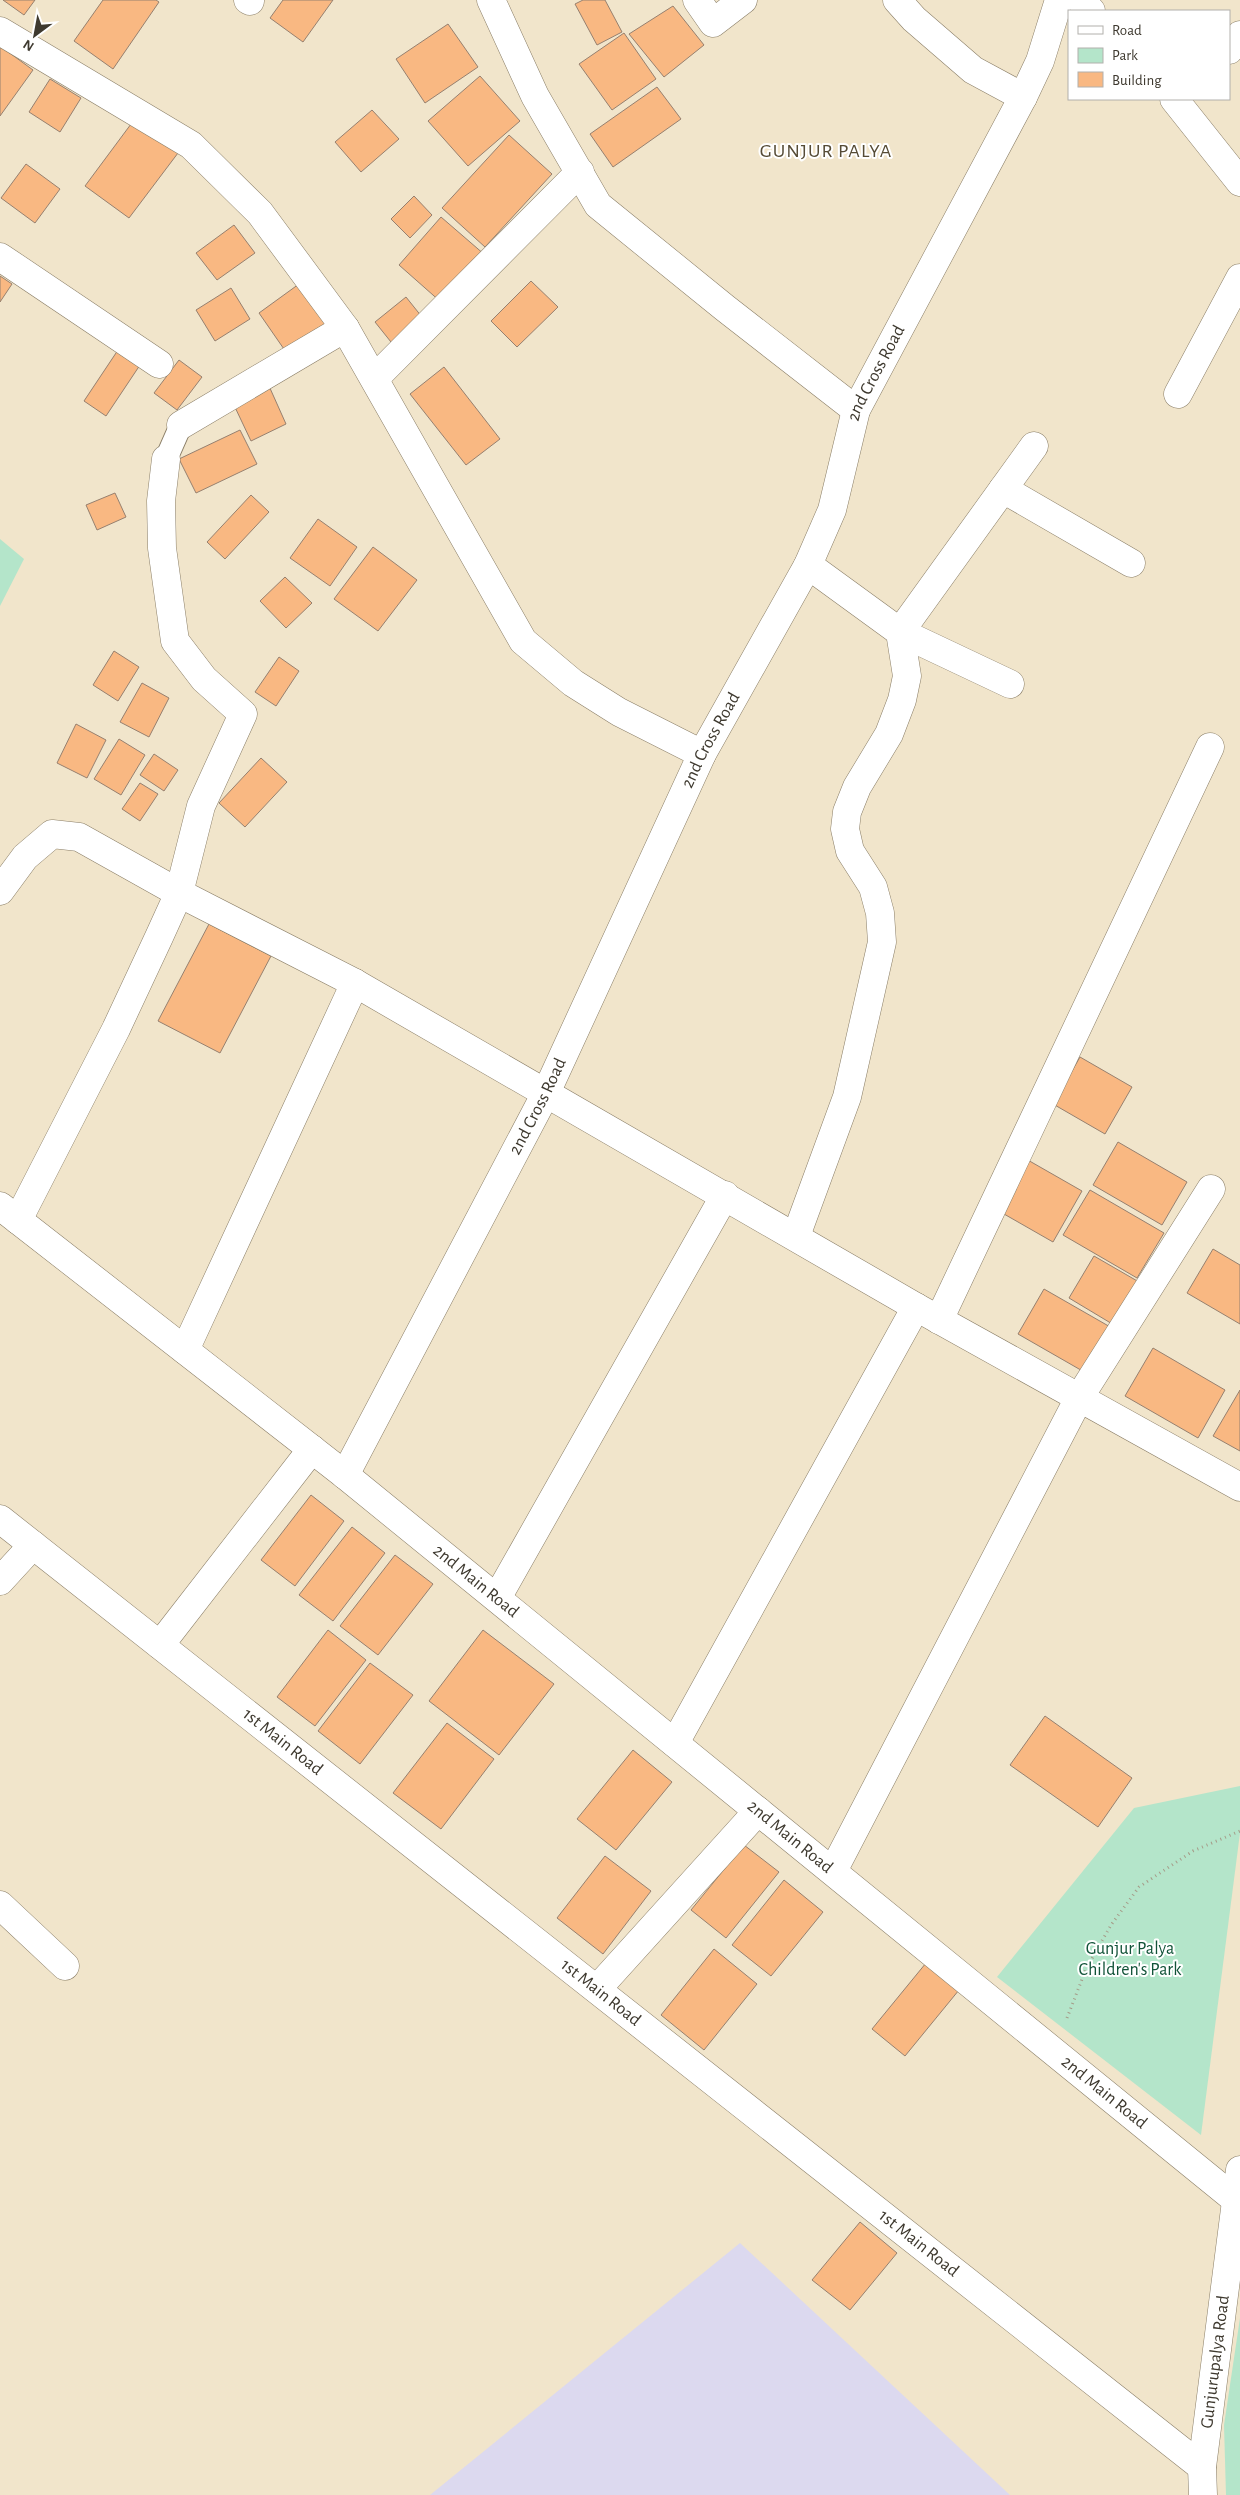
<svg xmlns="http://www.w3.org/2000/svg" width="1240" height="2495" font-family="'Alegreya Sans',sans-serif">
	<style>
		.commercial { fill: #dcd9ef }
		.green { fill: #b4e5ca }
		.building { fill: #f9b882; stroke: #96806f }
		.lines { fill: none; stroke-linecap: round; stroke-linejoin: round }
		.service-casing { stroke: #8a7e67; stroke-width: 24 }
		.minor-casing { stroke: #8a7e67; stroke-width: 29 }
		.tertiary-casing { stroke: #8a7e67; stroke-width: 29 }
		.path { stroke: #a59c89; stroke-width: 3; stroke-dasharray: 1 4; stroke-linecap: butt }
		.service { stroke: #fff; stroke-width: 22 }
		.minor { stroke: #fff; stroke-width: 28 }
		.tertiary { stroke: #fff; stroke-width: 28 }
		.labels { text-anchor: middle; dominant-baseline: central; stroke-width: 4; stroke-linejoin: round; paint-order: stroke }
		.street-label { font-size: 18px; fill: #3e392f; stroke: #fff }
		.park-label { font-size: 18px; fill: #115338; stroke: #fff }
		.quarter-label { font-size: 20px; letter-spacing: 1px; fill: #554b35; stroke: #fff }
	</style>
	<rect width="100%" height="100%" fill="#f1e5cb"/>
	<polygon class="commercial" points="740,2243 1010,2495 430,2495"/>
	<g class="green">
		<polygon points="0,539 24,559 0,606"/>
		<polygon points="1240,1786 1240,1833 1201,2135 997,1977 1134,1808"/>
		<polygon points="1240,2318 1240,2495 1226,2495 1224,2425"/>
	</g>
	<g class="building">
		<polygon points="3,0 35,0 24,15"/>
		<polygon points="103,0 156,0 159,2 113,69 74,41"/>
		<polygon points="283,0 333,0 303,42 270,18"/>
		<polygon points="583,0 605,0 622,32 597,45 575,4"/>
		<polygon points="673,6 704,45 664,77 629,34"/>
		<polygon points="448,24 478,67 425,103 396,59"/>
		<polygon points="624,33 656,79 612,110 579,64"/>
		<polygon points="0,46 33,70 0,116"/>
		<polygon points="480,76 520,121 468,166 428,121"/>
		<polygon points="50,79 81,98 60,132 29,112"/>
		<polygon points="657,87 681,119 613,167 590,134"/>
		<polygon points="372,110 399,139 361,172 335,142"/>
		<polygon points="134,120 178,153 129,218 85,186"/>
		<polygon points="509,135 552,174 485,247 442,208"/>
		<polygon points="26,164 60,189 35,223 1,198"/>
		<polygon points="414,196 432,215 410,238 391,219"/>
		<polygon points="441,217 485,255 442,303 399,265"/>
		<polygon points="234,225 255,253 217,280 196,253"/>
		<polygon points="0,276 12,284 0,302"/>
		<polygon points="531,281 558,307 517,347 491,321"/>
		<polygon points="299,284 327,323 286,352 259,313"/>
		<polygon points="231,288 250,319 215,341 196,310"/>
		<polygon points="406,297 426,322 395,347 375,322"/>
		<polygon points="118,350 140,365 106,416 84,401"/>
		<polygon points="179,360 202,377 177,410 154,393"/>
		<polygon points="444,367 500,439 466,465 410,394"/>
		<polygon points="269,386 286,424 251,441 233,403"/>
		<polygon points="240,430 257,464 196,493 179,459"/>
		<polygon points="115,493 126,517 97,530 86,505"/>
		<polygon points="251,495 269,512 225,559 207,542"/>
		<polygon points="318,519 357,547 330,586 290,558"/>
		<polygon points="373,547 417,580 378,631 334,599"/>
		<polygon points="285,577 312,603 286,628 260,601"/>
		<polygon points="114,651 139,667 118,701 93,685"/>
		<polygon points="279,657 299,671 276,706 255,692"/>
		<polygon points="142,683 169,698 149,737 120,722"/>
		<polygon points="76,724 106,740 87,778 57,763"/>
		<polygon points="119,739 145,755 121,795 94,779"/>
		<polygon points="154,754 178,770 164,791 140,775"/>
		<polygon points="261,758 287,782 245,827 219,803"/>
		<polygon points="140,783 158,794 140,821 122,809"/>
		<polygon points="209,924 271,956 220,1053 158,1021"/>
		<polygon points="1080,1057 1132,1087 1105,1134 1053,1104"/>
		<polygon points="1118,1142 1187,1182 1162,1225 1093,1185"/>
		<polygon points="1026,1159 1082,1191 1053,1242 997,1210"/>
		<polygon points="1090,1190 1164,1233 1137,1278 1063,1235"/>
		<polygon points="1213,1249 1240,1265 1240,1324 1187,1293"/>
		<polygon points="1094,1256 1139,1282 1114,1325 1069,1298"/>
		<polygon points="1044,1289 1112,1328 1086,1373 1018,1334"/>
		<polygon points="1153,1348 1225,1390 1198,1438 1125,1396"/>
		<polygon points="1240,1390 1240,1451 1213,1436"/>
		<polygon points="311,1495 344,1521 295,1586 261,1560"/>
		<polygon points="352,1527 385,1553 333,1621 299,1595"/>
		<polygon points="395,1555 433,1584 378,1655 340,1626"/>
		<polygon points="328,1630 366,1660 315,1726 277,1697"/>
		<polygon points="483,1630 554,1684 499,1755 429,1701"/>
		<polygon points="370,1663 413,1695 360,1764 318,1731"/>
		<polygon points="1045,1716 1132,1778 1098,1827 1010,1765"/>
		<polygon points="447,1723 494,1759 441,1829 393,1793"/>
		<polygon points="633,1750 672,1782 616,1850 577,1819"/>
		<polygon points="744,1845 779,1872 726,1938 691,1910"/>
		<polygon points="605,1856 651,1891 603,1954 557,1918"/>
		<polygon points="784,1880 823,1912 771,1976 732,1945"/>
		<polygon points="714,1949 757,1984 704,2050 661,2015"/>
		<polygon points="926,1963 959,1990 905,2056 872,2029"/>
		<polygon points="860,2222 897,2253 850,2310 812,2280"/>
	</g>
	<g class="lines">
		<defs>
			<polyline id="service" points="166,459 181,425"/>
			<g id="minor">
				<polyline points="248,0 250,1"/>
				<polyline points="491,0 535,96 598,205 725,308 856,410"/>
				<polyline points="697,0 713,23 743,0"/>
				<polyline points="897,0 914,19 973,70 1023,97"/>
				<polyline points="1081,0 1091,11"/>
				<polyline points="0,31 191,145 260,213 345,328 523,641 573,683 619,712 702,754"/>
				<polyline points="1229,50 1240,35"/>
				<polyline points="1174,99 1240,182"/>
				<polyline points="0,257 159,364"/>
				<polyline points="375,378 580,172"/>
				<polyline points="1178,394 1240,278"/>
				<polyline points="181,425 345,328"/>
				<polyline points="1003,489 1131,563"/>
				<polyline points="808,565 900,632 1034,446"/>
				<polyline points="900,632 1010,684"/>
				<polyline points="0,891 25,857 52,834 79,837 179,893 355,983 916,1307 1240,1487"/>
				<path id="s1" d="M 0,1206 L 345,1475 L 1236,2200"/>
				<polyline points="18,1220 116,1029 159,937 179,893 201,806 243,714 204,679 175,641 162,548 161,501 166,459"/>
				<polyline points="796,1236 847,1097 882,942 880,913 873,887 850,851 845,829 847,812 857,787 889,734 902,700 907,676 900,632"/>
				<polyline points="939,1320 1210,747"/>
				<polyline points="185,1350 355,983"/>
				<path id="s2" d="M 345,1475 L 546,1093 L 702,754 L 808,565 L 832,510 L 856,410 L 1023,97 L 1040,61 L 1059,0"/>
				<path id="s3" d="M 0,1519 L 1202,2467"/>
				<polyline points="0,1581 33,1545"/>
				<polyline points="497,1598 725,1195"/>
				<polyline points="160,1645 312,1449"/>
				<polyline points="675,1743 916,1307"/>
				<polyline points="833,1871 1079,1398 1211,1189"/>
				<polyline points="0,1905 65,1966"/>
				<polyline points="597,1989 758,1811"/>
			</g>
			<g id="tertiary">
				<path id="s4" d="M 1203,2495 L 1202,2467 L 1240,2170"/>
			</g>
		</defs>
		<use href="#service" class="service-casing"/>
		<use href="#minor" class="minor-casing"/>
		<use href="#tertiary" class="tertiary-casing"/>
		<polyline class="path" points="1067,2018 1086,1969 1111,1925 1139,1887 1193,1851 1240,1831"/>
		<use href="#service" class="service"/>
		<use href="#minor" class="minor"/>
		<use href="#tertiary" class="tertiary"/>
	</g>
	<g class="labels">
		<g class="street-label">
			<text stroke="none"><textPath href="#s2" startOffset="1226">2nd Cross Road</textPath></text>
			<text stroke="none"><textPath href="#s2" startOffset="821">2nd Cross Road</textPath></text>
			<text stroke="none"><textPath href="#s2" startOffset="416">2nd Cross Road</textPath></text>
			<text stroke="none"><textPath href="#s1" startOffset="606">2nd Main Road</textPath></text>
			<text stroke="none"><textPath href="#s3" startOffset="360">1st Main Road</textPath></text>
			<text stroke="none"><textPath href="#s1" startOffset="1011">2nd Main Road</textPath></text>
			<text stroke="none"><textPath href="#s3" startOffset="765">1st Main Road</textPath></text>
			<text stroke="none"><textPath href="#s1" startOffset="1416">2nd Main Road</textPath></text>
			<text stroke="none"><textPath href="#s3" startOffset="1170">1st Main Road</textPath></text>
			<text stroke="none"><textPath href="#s4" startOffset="134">Gunjurupalya Road</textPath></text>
		</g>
		<g class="park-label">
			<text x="1130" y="1949">Gunjur Palya<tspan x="1130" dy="21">Children's Park</tspan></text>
		</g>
		<g class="quarter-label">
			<text x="826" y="151">GUNJUR PALYA</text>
		</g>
	</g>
	<rect x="1068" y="10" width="162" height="90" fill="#ffffff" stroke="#b2b0ac"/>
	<rect x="1078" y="26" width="25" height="8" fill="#ffffff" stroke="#b2b0ac"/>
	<text x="1112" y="35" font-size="15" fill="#3e392f">Road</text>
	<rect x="1078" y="48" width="25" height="15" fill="#b4e5ca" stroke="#b2b0ac"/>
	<text x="1112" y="60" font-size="15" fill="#3e392f">Park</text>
	<rect x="1078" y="72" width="25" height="15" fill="#f9b882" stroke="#b2b0ac"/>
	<text x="1112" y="85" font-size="15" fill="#3e392f">Building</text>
	<g transform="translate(35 35) rotate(212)" stroke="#ffffff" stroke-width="4" paint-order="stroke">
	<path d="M0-4L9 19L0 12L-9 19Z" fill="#3e392f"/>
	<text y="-8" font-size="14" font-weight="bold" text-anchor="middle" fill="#3e392f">N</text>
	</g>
</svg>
